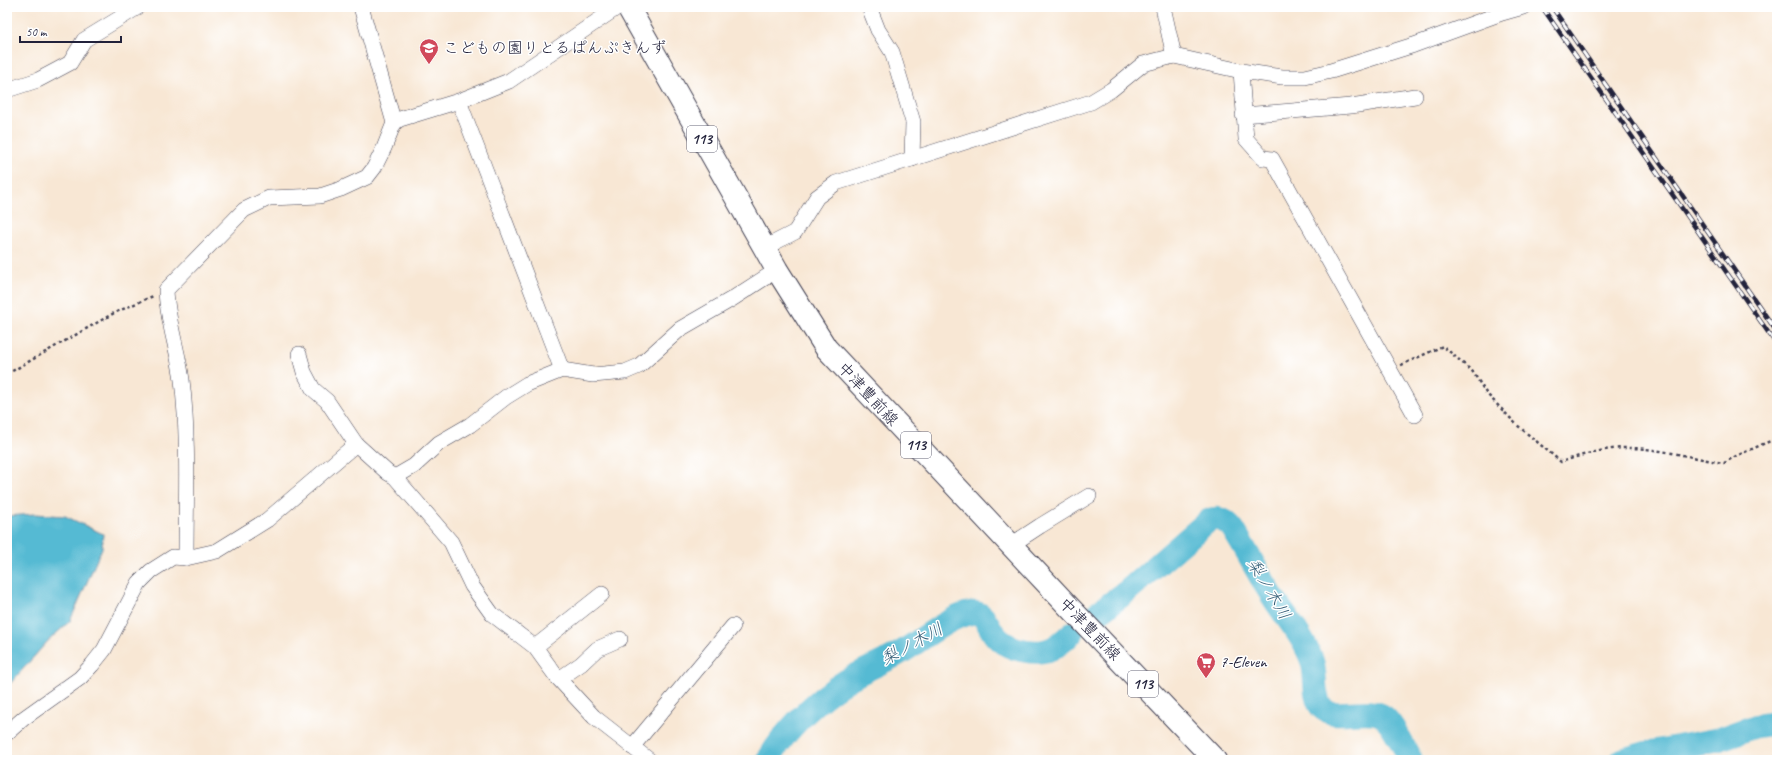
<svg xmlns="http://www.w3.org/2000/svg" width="1784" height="767" font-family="Caveat,'Klee One',sans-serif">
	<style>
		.water { fill: #55bad3; stroke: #3c6e87 }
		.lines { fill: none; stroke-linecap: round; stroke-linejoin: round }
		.river { stroke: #55bad3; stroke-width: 24 }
		.minor-casing { stroke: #424052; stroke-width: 16 }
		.primary-casing { stroke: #424052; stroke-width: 24 }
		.path { stroke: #424052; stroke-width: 2.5; stroke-dasharray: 3 3; stroke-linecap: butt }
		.minor { stroke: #fff; stroke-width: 15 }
		.primary { stroke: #fff; stroke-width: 22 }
		.rail-casing { stroke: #22223b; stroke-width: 4.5 }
		.rail { stroke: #fff; stroke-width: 3; stroke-dasharray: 9; stroke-linecap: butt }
		.labels { text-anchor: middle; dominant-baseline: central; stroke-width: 3; stroke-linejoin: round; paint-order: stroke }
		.shield { fill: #fff; stroke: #646476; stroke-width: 1 }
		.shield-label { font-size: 15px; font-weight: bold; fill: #22223b }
		.poi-label { font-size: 16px; fill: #22223b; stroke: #fff; text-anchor: start }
		.street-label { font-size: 16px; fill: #22223b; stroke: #fff }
		.water-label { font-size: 17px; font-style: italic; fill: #365f78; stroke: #fff }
	</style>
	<rect width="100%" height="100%" fill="#fff"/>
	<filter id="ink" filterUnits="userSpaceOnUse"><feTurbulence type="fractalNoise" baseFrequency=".025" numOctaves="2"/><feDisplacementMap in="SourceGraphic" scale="8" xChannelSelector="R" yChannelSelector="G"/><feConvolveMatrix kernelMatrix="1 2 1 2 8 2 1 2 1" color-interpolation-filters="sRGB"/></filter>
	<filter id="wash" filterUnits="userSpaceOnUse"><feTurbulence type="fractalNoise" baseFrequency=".012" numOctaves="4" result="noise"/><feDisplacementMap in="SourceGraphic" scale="16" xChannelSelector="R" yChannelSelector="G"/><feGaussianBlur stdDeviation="0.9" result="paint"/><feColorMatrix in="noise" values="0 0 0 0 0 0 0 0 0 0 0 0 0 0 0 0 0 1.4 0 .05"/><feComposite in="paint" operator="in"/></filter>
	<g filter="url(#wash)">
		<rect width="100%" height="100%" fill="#f8e7d4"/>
		<polygon class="water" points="35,514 65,516 103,534 102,548 70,621 47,642 7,687 7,516"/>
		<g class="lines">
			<g class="river">
				<path d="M 1094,616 L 1125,593 L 1208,521 C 1218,516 1226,520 1233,529 C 1246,550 1258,573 1271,594 C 1284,616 1304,637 1312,661 C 1317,675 1312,697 1322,708 C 1333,720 1365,707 1381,715 C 1392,720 1404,749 1411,760"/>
				<path d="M 768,760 C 786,729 816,700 846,681 C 863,670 883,663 900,653 C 919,642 950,616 971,613 C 985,611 988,626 994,634 C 1006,650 1038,657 1055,647 C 1061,643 1067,638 1072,633"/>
				<polyline points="1622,760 1646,753 1720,739 1756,726 1777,723"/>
			</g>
		</g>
	</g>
	<g filter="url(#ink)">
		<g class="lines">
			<defs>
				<g id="minor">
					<polyline points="869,7 878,30 892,52 913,122 912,159"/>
					<polyline points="1163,7 1174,56"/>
					<polyline points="1241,71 1246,139 1263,158 1272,159 1415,415"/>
					<polyline points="7,90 38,80 70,63 84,40 138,7"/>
					<polyline points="459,101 562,370"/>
					<polyline points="1243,115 1351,106 1415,96"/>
					<polyline points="394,123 400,119 459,101 509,81 618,7"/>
					<polyline points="764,248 795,232 817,197 836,183 1091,102 1111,90 1143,64 1174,56 1241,71 1282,77 1305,77 1331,71 1414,45 1502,13 1523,7"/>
					<polyline points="299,354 304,372 313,389 327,401 356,444"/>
					<polyline points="395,477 414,466 439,443 470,425 506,397 527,384 562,370 593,375 625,372 639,366 680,329 732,299 777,270"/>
					<polyline points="1011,545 1040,526 1089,496"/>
					<path d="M 186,558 C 186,498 189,439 182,380 C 178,350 167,320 166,290 L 244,210 L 269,198 L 320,196 L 341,189 L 367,177 L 374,168 L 384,148 L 394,123 L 361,7"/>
					<polyline points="535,647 602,594"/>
					<polyline points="559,679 581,664 597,649 620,639"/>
					<polyline points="7,733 24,718 80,678 92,665 104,650 139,583 151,571 173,557 186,558 217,551 267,520 356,444 388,473 395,477 451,542 472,586 492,614 535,647 556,676 594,717 649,760"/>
					<polyline points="632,747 733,626"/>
				</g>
				<polyline id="primary" points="628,7 777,270 826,348 1070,608 1215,760"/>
			</defs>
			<use href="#minor" class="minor-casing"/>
			<use href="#primary" class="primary-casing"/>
			<g class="path">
				<path d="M 1401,365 L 1443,346 L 1473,372 L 1486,393 L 1517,425 L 1561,462 C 1581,455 1605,448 1627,448 C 1659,448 1692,458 1724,463 L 1736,456 L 1777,438"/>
				<polyline points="7,374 114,313 153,296"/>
			</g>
			<use href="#minor" class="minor"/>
			<use href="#primary" class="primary"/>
			<defs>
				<g id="rail">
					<polyline points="1542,7 1777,345"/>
					<polyline points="1552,7 1777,332"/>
				</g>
			</defs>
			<use href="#rail" class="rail-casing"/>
			<use href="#rail" class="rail"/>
		</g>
	</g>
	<defs>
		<symbol id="school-pin" viewBox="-11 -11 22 30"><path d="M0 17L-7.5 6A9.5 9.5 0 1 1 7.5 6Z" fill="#d1495b" stroke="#fff"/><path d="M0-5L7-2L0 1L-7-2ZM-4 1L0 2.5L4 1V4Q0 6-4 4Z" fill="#fff"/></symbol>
		<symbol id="supermarket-pin" viewBox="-11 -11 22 30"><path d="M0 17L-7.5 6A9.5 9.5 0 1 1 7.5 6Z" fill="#d1495b" stroke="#fff"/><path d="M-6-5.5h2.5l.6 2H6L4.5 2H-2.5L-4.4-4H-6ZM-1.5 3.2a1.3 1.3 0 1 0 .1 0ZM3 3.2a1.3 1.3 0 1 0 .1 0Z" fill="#fff"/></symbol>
	</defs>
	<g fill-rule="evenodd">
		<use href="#school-pin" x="418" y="37" width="22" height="30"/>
		<use href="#supermarket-pin" x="1195" y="651" width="22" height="30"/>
	</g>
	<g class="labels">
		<g class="shield">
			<rect x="687" y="126" width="30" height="26" rx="3"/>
			<rect x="901" y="432" width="30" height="26" rx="3"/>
			<rect x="1128" y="671" width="30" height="26" rx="3"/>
		</g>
		<g class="shield-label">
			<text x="702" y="139">113</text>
			<text x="916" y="445">113</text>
			<text x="1143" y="684">113</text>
		</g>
		<g class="poi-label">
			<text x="443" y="48">こどもの園りとるぱんぷきんず</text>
			<text x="1220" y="662">7-Eleven</text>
		</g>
		<g class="street-label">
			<text transform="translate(868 394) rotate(47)">中津豊前線</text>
			<text transform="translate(1090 629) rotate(46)">中津豊前線</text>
		</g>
		<g class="water-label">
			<text transform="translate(1269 589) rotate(59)">梨ノ木川</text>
			<text transform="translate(912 644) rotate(-29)">梨ノ木川</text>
		</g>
	</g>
	<rect width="1784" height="767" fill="none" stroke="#fff" stroke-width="24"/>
	<path d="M20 36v6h101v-6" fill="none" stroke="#22223b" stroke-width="2"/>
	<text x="26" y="36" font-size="12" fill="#22223b" stroke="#ffffff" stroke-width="3" paint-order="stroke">50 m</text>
</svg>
